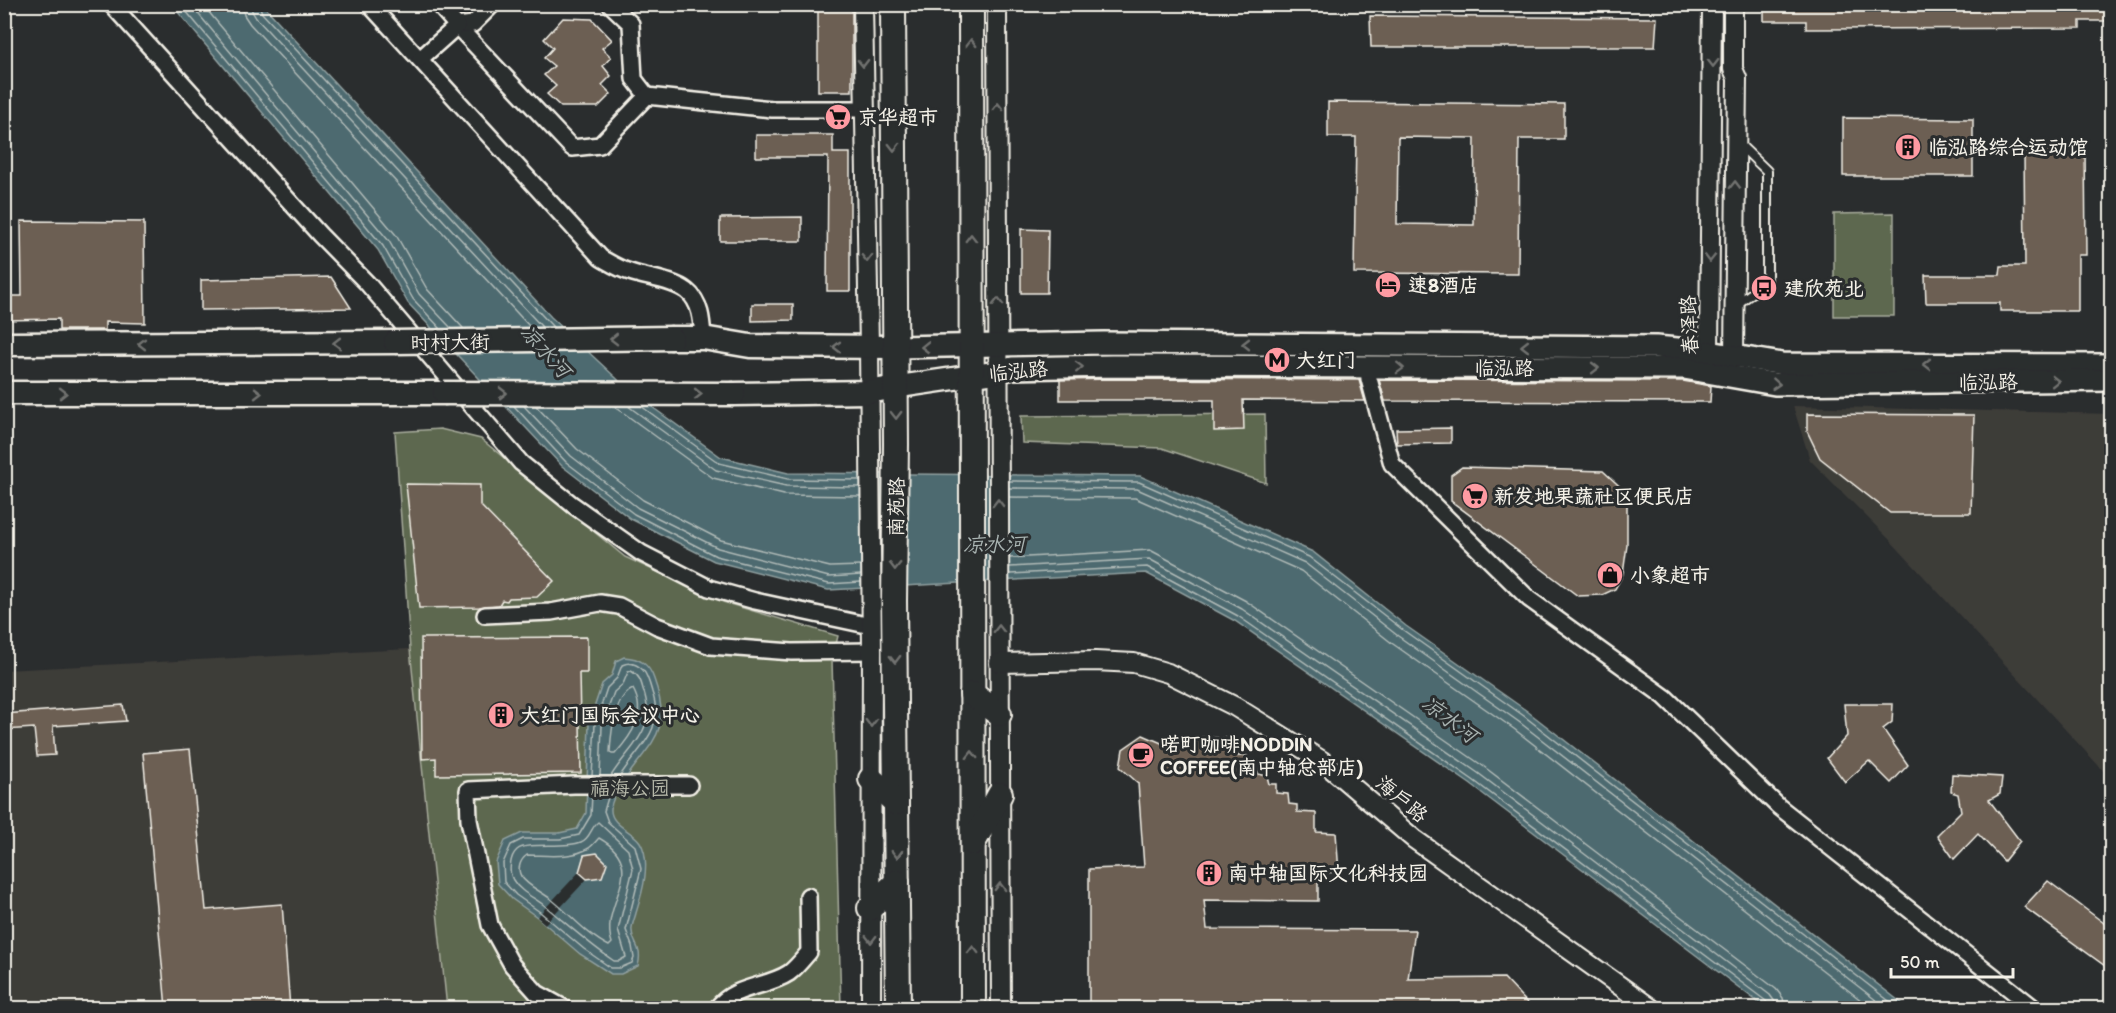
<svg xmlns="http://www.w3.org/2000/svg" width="2116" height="1013" font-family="Itim,'LXGW WenKai TC',sans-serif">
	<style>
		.built { fill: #3e3c39 }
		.green { fill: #5d6850; stroke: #a8ac9c; stroke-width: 1.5 }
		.water { fill: #4d6a70; stroke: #90a0a0; stroke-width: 1.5 }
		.pier { fill: #2a2d2e }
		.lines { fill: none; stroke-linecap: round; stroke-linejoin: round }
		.shore { stroke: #b1bbb8; stroke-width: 1.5 }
		.building { fill: #6c5e53; stroke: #f4f1e8; stroke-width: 1.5; fill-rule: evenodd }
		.service-casing { stroke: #f4f1e8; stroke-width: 12 }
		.minor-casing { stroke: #f4f1e8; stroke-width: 20 }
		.tertiary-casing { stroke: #f4f1e8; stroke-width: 22 }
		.secondary-casing { stroke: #f4f1e8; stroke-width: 26 }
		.primary-casing { stroke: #f4f1e8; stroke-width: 27 }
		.trunk-casing { stroke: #f4f1e8; stroke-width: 28 }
		.service { stroke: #2a2d2e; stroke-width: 8 }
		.minor { stroke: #2a2d2e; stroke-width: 15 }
		.tertiary { stroke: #2a2d2e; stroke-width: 18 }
		.secondary { stroke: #2a2d2e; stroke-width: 21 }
		.primary { stroke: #2a2d2e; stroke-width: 22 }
		.trunk { stroke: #2a2d2e; stroke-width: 24 }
		.primary-bridge-casing { stroke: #f4f1e8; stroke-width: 27; stroke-linecap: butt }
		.primary-bridge { stroke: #2a2d2e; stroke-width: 22 }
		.oneway { stroke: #71726f }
		.labels { text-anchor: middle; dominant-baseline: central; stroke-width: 6; stroke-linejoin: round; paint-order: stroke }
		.poi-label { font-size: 20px; font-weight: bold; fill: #f4f1e8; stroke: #2a2d2e; text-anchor: start }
		.street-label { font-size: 20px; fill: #f4f1e8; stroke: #2a2d2e }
		.park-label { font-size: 20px; fill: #b8baab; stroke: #2a2d2e }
		.water-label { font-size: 21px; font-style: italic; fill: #a9b4b2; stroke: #2a2d2e }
	</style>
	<rect width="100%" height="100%" fill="#2a2d2e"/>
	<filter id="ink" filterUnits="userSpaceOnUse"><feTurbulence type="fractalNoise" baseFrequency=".0167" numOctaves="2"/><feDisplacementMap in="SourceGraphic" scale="12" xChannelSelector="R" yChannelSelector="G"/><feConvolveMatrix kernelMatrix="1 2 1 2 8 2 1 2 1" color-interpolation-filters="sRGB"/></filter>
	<g filter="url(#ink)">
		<g class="built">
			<polygon points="1793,406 2111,414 2111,779 1888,538 1810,460"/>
			<polygon points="410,649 447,1008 5,1008 5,670"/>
		</g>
		<g class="green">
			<polygon points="1894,213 1894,316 1834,316 1834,214"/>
			<polygon points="1265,414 1266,483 1162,448 1022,443 1021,416"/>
			<polygon points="440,429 481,439 625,557 723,602 838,636 832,660 841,1008 447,1008 410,649 395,432"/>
		</g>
		<g class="water">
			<polygon points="172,5 263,5 551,317 630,391 721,457 788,473 1140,476 1313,552 1406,626 1527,711 1908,1008 1766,1008 1470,784 1235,621 1146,573 828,590 714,561 631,519 562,466 408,303 378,250"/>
			<path d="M 624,657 C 640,658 649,664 654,679 C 674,735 649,742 622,784 C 617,792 611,800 611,809 C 610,825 633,831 640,842 C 652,861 642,894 636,913 C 635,918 631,926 632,931 C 633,945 643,947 638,966 L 621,974 L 611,974 L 580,954 L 537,917 L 512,899 L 498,884 L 496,862 L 505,841 L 522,833 L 559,833 L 577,829 L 586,813 L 589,723 L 602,684 L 612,675 L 616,661 Z"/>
		</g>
		<polygon class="pier" points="579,872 587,879 545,924 537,917"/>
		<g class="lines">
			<g class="shore">
				<polyline points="180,4 383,246 413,299 441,329"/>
				<polyline points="190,4 389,241 419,294 451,328"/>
				<polyline points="202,4 396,235 427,289 463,328"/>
				<polyline points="242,4 244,15 250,24 530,327"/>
				<polyline points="251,4 252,11 256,18 542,327"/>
				<polyline points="259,4 262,13 553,327"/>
				<polyline points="514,406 566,462 634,514 716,556 829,584 861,582"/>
				<polyline points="524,406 571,456 638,508 718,548 829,577 861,575"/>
				<polyline points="536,406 577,449 643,500 721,540 830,567 861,566"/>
				<polyline points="614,406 713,478 784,495 860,496"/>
				<polyline points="628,406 716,470 786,486 860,487"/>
				<polyline points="641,406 719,463 788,479 860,480"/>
				<polyline points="1009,481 1139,482 1309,557 1403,630 1524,716 1898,1008"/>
				<polyline points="1009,488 1137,489 1305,563 1398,636 1519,722 1886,1008"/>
				<polyline points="1009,497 1135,498 1301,571 1393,644 1514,729 1871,1008"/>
				<polyline points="1010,558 1150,550 1246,601 1483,766 1776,989 1783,998 1785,1008"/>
				<polyline points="1010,567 1149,559 1242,609 1478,773 1770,995 1775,1002 1776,1008"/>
				<polyline points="1010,574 1147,567 1238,616 1473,780 1766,1001 1768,1008"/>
				<path d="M 633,689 C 647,714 632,735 615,754 L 612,754 L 610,752 C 611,733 614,696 633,689 Z"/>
				<path d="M 592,776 L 595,724 L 607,688 L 617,678 L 622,665 C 630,661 637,664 643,670 C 648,676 650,685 652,692 C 666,731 638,747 620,776"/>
				<path d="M 600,776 L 602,726 L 614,692 L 623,684 L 628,672 L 631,671 C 639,675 641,681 643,689 C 658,731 631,744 611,776"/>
				<polyline points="592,794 591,815 579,835 560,839 523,839 511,845 503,863 504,882 516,895 540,912 584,949 611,968 620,968 632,963 634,958 632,946 626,930 641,869 635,846 608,822 604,811 609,794"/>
				<path d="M 598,822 L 628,850 L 633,869 L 618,930 L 626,957 L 619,961 L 614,961 C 589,944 568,925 545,906 C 535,898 520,892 513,880 C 508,872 510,856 517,850 C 528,841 564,849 581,842 C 590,839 591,827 598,822 Z"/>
				<path d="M 599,838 C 652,868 598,904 612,943 L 609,946 C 587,935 570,914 551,899 C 542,892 527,886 521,876 C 517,869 520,860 527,855 C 546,855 572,859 589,848 C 593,845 596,841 599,838 Z"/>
			</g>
		</g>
		<g class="building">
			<rect x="818" y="4" width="34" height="87"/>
			<polygon points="1764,4 2112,4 2112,21 2080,21 2080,28 1806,29 1806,21 1764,21"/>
			<polygon points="1370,16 1657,18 1655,47 1371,47"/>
			<polygon points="563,18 592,19 612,40 602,48 611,57 603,66 611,76 602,85 611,94 598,107 561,107 547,94 556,86 544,75 554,66 544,58 553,48 544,39"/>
			<path d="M 1328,102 L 1564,104 L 1564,139 L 1519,139 L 1518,274 L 1354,273 L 1356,137 L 1328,137 ZM 1398,137 L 1475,138 L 1474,225 L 1397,224 Z"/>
			<polygon points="1843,118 1973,119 1973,176 1843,176"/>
			<polygon points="756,135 833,135 833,153 850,153 850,291 827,291 828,157 756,157"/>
			<polygon points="2085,146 2086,255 2078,255 2078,311 2000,311 2000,303 1926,303 1925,275 2000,275 2001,266 2025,266 2024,148"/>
			<polygon points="802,217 802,241 720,241 720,218"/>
			<polygon points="21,221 144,222 145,323 105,322 105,330 59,330 59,319 4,320 4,296 22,296"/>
			<polygon points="1021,229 1048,230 1047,293 1021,293"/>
			<polygon points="331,277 351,308 201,310 201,280"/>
			<polygon points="752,304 793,304 793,320 752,321"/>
			<polygon points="1112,379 1359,380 1365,401 1243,400 1244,430 1214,431 1214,400 1060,400 1060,380"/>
			<polygon points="1379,380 1683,381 1711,386 1710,402 1385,401"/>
			<polygon points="1807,414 1974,415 1971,513 1890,513 1820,458 1807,431"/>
			<polygon points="1451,428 1451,443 1397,444 1396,429"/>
			<polygon points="1462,467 1603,471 1627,493 1627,545 1623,574 1615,589 1602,595 1578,596 1451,501 1451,475"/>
			<polygon points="406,484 480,485 480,505 554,581 537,597 509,598 507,601 502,600 499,605 479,607 419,608"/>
			<polygon points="587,637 587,673 579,673 581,773 436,775 436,758 422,759 421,638"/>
			<polygon points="1844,704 1893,704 1892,722 1883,729 1908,765 1891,783 1869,761 1845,782 1827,758 1847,736"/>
			<polygon points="123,705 126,721 53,726 55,755 37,756 34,728 4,730 4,714"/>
			<polygon points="1143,735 1166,745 1195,746 1195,737 1227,738 1227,747 1236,747 1237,756 1247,756 1249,767 1257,767 1258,774 1267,776 1269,784 1276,784 1276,793 1288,794 1289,804 1297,805 1297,812 1316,813 1316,832 1336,833 1339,872 1318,873 1318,901 1204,900 1207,929 1415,930 1408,979 1504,978 1532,1008 1089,1008 1089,869 1144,867 1138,783 1120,767 1123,749"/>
			<polygon points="190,749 206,910 282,904 290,1008 166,1008 143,753"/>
			<polygon points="1952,774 2002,777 2000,794 1989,800 2020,841 2004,861 1978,834 1954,859 1937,835 1961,811 1958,794 1951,792"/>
			<polygon points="597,853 607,863 602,877 587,879 579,872 584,855"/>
			<polygon points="2048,881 2112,929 2112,971 2024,907"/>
		</g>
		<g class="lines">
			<defs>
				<polyline id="service" points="1737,304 1767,282 1767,171 1739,144"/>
				<g id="minor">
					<polyline points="111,4 320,235 367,283 521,463 573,505 641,553 709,588 755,601 871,626"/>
					<path d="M 369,4 L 601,258 C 610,263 619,269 630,272 C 647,278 673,280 687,291 C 701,302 702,322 703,338"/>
					<polyline points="610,4 631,24 634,79 647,96"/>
					<polyline points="457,26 572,148 600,145 647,96 772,109 864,109"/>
					<polyline points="457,26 473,24 493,4"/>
					<polyline points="420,59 457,26 438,4"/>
					<polyline points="1368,366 1369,379 1392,464 1529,599 1665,697 1778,806 2034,1008"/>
					<polyline points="485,615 551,612 600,603 619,606 657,626 711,646 792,652 872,651"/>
					<polyline points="564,1008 537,993 512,965 490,925 469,820 468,790 574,785 689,785"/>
					<path d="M 717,1008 C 734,985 766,988 789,973 C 796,968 803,959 809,952 L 808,896"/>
				</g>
				<g id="tertiary">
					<polyline points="863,4 869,347 872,651 871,1008"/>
					<polyline points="997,4 1001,1008"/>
					<polyline points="1712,4 1709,352 1719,374 1734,356 1737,78 1733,69 1733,4"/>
					<polyline points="999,663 1095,661 1134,663 1168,673 1234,706 1321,760 1414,839 1651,1008"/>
				</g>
				<g id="secondary">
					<polyline points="896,347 1104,343 1656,347 1709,352 1782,364 2112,365"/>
					<polyline points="896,387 998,372 1012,368 1112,366 1684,368 1775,384 2112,380"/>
				</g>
				<g id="primary">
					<polyline points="672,338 703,338 750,346 896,347"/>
					<polyline points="4,344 395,342"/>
					<polyline points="4,393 444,393"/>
					<polyline points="734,394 869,392 896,387"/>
				</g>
				<g id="trunk">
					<polyline points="893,4 896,444 894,601 898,1008"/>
					<polyline points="971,4 973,1008"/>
					<polyline points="972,694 999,714"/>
					<polyline points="871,779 896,803"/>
					<polyline points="973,843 1000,794"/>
					<polyline points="870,908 897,882"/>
				</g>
			</defs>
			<use href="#service" class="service-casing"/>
			<use href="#minor" class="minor-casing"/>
			<use href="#tertiary" class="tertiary-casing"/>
			<use href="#secondary" class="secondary-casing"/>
			<use href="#primary" class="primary-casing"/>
			<use href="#trunk" class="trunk-casing"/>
			<use href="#service" class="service"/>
			<use href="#minor" class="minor"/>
			<use href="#tertiary" class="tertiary"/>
			<use href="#secondary" class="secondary"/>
			<use href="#primary" class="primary"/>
			<use href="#trunk" class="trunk"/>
			<defs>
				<g id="primary-bridge">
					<polyline points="395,342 672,338"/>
					<polyline points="444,393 734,394"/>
				</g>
			</defs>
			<use href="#primary-bridge" class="primary-bridge-casing"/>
			<use href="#primary-bridge" class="primary-bridge"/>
		</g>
		<defs><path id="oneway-chevron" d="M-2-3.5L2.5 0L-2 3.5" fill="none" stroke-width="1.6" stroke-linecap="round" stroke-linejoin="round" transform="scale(1.5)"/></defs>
		<g class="oneway">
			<use href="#oneway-chevron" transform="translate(971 43) rotate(-90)"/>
			<use href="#oneway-chevron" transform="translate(863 63) rotate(89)"/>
			<use href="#oneway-chevron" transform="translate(1713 63) rotate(90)"/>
			<use href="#oneway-chevron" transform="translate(998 107) rotate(-90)"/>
			<use href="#oneway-chevron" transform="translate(894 147) rotate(90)"/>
			<use href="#oneway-chevron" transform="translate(1735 185) rotate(-89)"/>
			<use href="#oneway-chevron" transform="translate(971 238) rotate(-90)"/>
			<use href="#oneway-chevron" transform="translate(867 258) rotate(89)"/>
			<use href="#oneway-chevron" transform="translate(1710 258) rotate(91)"/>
			<use href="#oneway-chevron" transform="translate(998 302) rotate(-90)"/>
			<use href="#oneway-chevron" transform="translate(614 339) rotate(179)"/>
			<use href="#oneway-chevron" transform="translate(337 343) rotate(180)"/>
			<use href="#oneway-chevron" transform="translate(142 344) rotate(180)"/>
			<use href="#oneway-chevron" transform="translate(1246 344) rotate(-180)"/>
			<use href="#oneway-chevron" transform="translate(1525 346) rotate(-180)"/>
			<use href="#oneway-chevron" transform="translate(837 347) rotate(-180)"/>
			<use href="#oneway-chevron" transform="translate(925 347) rotate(179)"/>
			<use href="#oneway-chevron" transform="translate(1927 364) rotate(-180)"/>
			<use href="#oneway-chevron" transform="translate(1079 367) rotate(-2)"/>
			<use href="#oneway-chevron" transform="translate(1400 368) rotate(2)"/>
			<use href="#oneway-chevron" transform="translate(1595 368)"/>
			<use href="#oneway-chevron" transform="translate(2055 381) rotate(-1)"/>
			<use href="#oneway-chevron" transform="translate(1776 384) rotate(4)"/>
			<use href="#oneway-chevron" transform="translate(63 393)"/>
			<use href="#oneway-chevron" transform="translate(258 393)"/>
			<use href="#oneway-chevron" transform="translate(503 393)"/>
			<use href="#oneway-chevron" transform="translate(698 394)"/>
			<use href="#oneway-chevron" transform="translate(896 415) rotate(89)"/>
			<use href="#oneway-chevron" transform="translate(998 503) rotate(-90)"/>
			<use href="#oneway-chevron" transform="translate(895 566) rotate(91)"/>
			<use href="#oneway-chevron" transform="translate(999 629) rotate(-90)"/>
			<use href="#oneway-chevron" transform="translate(895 659) rotate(89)"/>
			<use href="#oneway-chevron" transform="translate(871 723) rotate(90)"/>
			<use href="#oneway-chevron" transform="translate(972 755) rotate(-90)"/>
			<use href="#oneway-chevron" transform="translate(897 854) rotate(89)"/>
			<use href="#oneway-chevron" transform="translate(1000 887) rotate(-90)"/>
			<use href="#oneway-chevron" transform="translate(871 939) rotate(90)"/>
			<use href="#oneway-chevron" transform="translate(973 950) rotate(-90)"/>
		</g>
	</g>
	<defs>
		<symbol id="supermarket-disc" viewBox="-11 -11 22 22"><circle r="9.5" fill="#ff9aa2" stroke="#2a2d2e"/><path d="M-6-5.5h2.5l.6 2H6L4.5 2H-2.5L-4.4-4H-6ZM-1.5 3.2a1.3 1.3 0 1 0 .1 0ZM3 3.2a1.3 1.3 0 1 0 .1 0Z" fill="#111"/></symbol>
		<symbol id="building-disc" viewBox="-11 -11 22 22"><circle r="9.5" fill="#ff9aa2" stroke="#2a2d2e"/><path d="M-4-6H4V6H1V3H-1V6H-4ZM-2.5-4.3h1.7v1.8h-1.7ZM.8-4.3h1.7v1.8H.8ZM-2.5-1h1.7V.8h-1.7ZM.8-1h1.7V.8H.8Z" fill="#111"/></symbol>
		<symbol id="hotel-disc" viewBox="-11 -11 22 22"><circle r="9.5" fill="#ff9aa2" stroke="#2a2d2e"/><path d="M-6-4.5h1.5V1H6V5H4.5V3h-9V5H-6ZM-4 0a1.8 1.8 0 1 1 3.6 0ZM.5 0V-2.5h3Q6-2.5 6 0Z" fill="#111"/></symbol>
		<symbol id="bus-disc" viewBox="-11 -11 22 22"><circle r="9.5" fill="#ff9aa2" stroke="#2a2d2e"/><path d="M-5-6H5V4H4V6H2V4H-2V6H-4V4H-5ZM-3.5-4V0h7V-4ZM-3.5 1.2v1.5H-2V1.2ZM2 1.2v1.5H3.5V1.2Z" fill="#111"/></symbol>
		<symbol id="metro-disc" viewBox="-11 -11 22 22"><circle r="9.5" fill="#ff9aa2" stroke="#2a2d2e"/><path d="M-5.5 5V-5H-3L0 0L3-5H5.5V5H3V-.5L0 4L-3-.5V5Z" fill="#111"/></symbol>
		<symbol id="shop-disc" viewBox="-11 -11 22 22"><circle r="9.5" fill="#ff9aa2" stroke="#2a2d2e"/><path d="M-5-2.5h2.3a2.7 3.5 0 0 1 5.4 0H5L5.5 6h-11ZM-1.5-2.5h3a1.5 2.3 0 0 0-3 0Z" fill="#111"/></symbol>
		<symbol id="cafe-disc" viewBox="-11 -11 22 22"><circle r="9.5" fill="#ff9aa2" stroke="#2a2d2e"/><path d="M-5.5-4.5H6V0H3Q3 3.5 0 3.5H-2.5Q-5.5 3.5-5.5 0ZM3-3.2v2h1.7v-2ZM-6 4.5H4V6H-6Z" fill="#111"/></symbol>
	</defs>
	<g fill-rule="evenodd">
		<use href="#supermarket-disc" x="823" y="102" width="30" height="30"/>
		<use href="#building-disc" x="1893" y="132" width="30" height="30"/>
		<use href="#hotel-disc" x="1373" y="270" width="30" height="30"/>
		<use href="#bus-disc" x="1749" y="273" width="30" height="30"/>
		<use href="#metro-disc" x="1262" y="345" width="30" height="30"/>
		<use href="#supermarket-disc" x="1460" y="481" width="30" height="30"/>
		<use href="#shop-disc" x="1595" y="560" width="30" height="30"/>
		<use href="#building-disc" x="486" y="700" width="30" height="30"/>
		<use href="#cafe-disc" x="1126" y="740" width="30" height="30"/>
		<use href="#building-disc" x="1194" y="858" width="30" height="30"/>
	</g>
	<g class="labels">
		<g class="poi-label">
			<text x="858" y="117">京华超市</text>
			<text x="1928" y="147">临泓路综合运动馆</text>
			<text x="1408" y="285">速8酒店</text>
			<text x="1784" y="288">建欣苑北</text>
			<text x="1296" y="360">大红门</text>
			<text x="1494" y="496">新发地果蔬社区便民店</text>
			<text x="1630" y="575">小象超市</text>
			<text x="520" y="715">大红门国际会议中心</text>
			<text x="1160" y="744">喏町咖啡NODDIN<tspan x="1160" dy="23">COFFEE(南中轴总部店)</tspan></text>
			<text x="1228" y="873">南中轴国际文化科技园</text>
		</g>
		<g class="street-label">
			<text transform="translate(1689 325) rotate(-93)">春泽路</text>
			<text transform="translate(450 342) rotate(-1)">时村大街</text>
			<text x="1504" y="368">临泓路</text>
			<text transform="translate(1018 371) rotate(-6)">临泓路</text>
			<text transform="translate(1988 382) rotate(-1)">临泓路</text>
			<text transform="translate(896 507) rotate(-89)">南苑路</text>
			<text transform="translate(1402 799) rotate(40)">海户路</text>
		</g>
		<g class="park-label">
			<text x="630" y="788">福海公园</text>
		</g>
		<g class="water-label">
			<text transform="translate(546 351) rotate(48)">凉水河</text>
			<text transform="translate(994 544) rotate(-1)">凉水河</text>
			<text transform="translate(1450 719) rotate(37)">凉水河</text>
		</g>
	</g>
	<rect width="2116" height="1013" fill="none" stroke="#2a2d2e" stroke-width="24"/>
	<rect x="12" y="12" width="2092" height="989" fill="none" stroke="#f4f1e8" stroke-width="2" filter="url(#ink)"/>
	<path d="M1891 968v9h122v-9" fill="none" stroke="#f4f1e8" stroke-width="3"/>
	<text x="1900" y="968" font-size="18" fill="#f4f1e8" stroke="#2a2d2e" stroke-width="4.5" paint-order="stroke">50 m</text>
</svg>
